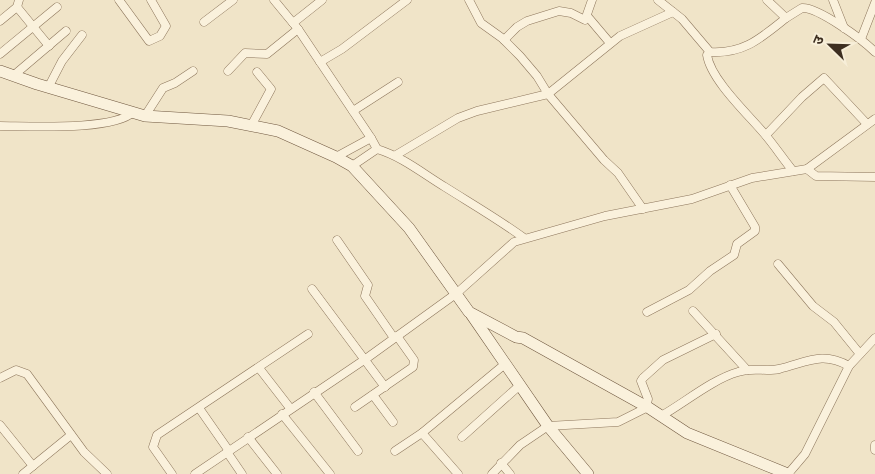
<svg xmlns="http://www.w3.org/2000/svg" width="875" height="474" font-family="'PT Serif','Noto Sans Devanagari',serif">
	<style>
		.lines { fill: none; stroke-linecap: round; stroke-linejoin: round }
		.street-casing { stroke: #8d765c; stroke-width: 9 }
		.secondary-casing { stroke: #6f573f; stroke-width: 12 }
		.street { stroke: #faf1dc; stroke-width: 8 }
		.secondary { stroke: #faf1dc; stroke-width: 11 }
	</style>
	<rect width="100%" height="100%" fill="#f0e4c8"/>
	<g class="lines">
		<defs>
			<g id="street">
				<polyline points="119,0 149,41 160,36 166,26 151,0"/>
				<polyline points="274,0 298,29 371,138 336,157"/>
				<polyline points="469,0 481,23 502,38 520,56 537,76 548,94 604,160 618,173 643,209"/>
				<path d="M 658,0 L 682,19 L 710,52 C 744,54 761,38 786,18"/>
				<path d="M 767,0 L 786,18 L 802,8 C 818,7 863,40 875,52"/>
				<polyline points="833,0 844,28"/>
				<polyline points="17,7 49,46"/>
				<polyline points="588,17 610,43"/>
				<polyline points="0,21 17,7 19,0"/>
				<polyline points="204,22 233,0"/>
				<polyline points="293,23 322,0"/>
				<polyline points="861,39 875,3"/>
				<polyline points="504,40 517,27 527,21 559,11 571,13 585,20 592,0"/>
				<path d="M 710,52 L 707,55 C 711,81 751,117 767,137 C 776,148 784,160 793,171"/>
				<polyline points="0,54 57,7"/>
				<polyline points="320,62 342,49 407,0"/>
				<polyline points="228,71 245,53 267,54 298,29"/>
				<polyline points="13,76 66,31"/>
				<polyline points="48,88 62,61 82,35"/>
				<polyline points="353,111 398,82"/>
				<polyline points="145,116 163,88 175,83 193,71"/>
				<path d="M 0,126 C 28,126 114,131 133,112"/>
				<polyline points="251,126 271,89 257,72"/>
				<polyline points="766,135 802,97 824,78 867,124"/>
				<path d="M 371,138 L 377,149 C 403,157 422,173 445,187 C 472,204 498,219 524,238"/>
				<polyline points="396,155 458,118 477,111 548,94 620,36 673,12"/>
				<polyline points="352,166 377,149"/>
				<polyline points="807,169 816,176 875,177"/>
				<polyline points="337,240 368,285 365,296 394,338"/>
				<polyline points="778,264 813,306 834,322 860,354"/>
				<polyline points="312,289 385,387"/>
				<polyline points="693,311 747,370"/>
				<polyline points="647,312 689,290 710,271 734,255 737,244 755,231 755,227 730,185"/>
				<polyline points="259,368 290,408"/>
				<polyline points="0,378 16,370 27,374 84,452 107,474"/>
				<polyline points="314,392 358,451"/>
				<polyline points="373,395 393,422"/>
				<polyline points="355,407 413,367 414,360 397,336"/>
				<polyline points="199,408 229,451"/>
				<polyline points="282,414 330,474"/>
				<path d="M 661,416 C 684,403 713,379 738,372 C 752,367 766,372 779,369 C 808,362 822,351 849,366 L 875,338"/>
				<polyline points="0,425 33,466"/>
				<polyline points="422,433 505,364"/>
				<polyline points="248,437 277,474"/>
				<polyline points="462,437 520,385"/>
				<polyline points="875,445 875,450"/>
				<polyline points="395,451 422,433 458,474"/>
				<polyline points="227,452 242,474"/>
				<polyline points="501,463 510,474"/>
				<polyline points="23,474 71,435"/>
				<polyline points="172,474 153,447 157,435 308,334"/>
				<polyline points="195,474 367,358 457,293 514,242 605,216 692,199 752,178 807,169 875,119"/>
				<polyline points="492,474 520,445 548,426 618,422 646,408 648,399 641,381 643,378 663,360 716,334"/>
				<polyline points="788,474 805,454 849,366"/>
			</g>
			<g id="secondary">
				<polyline points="0,71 37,84 145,116 228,121 278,131 336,157 352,166 409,228 469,312 516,337 523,338 649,408 687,433 788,474"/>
				<polyline points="471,314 548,426 588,474"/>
			</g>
		</defs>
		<use href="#street" class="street-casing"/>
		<use href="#secondary" class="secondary-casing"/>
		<use href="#street" class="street"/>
		<use href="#secondary" class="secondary"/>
	</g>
	<g transform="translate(830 45) rotate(293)" stroke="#f7eed8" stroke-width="4" paint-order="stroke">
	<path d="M0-4L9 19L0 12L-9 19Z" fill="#3d2e20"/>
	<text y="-8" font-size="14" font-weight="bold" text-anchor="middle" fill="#3d2e20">उ</text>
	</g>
</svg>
